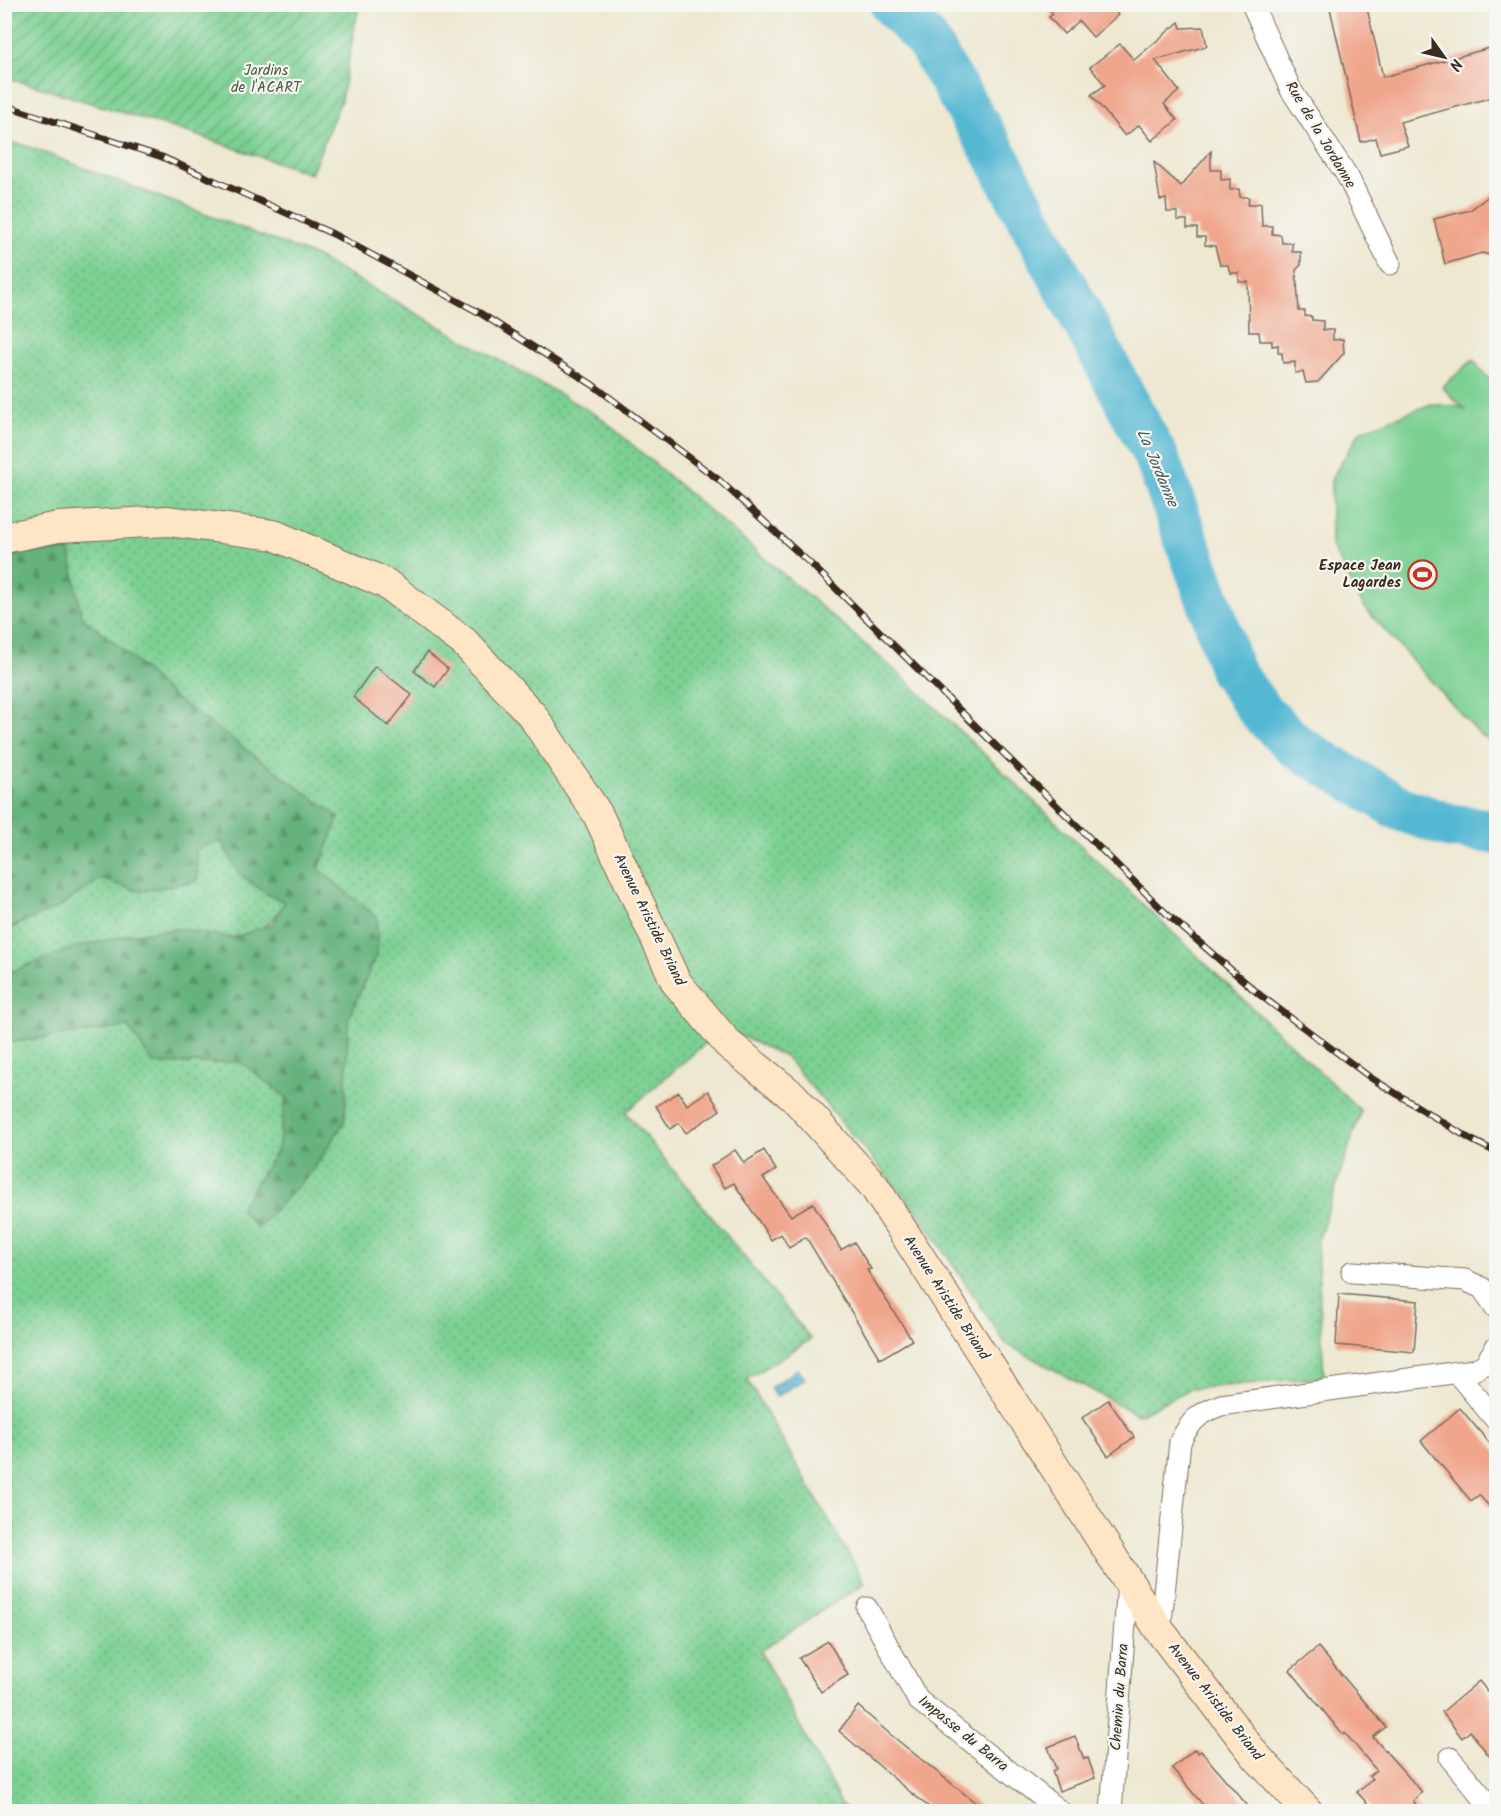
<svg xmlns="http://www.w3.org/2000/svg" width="1501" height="1816" font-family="Kalam,sans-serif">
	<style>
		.grass { fill: url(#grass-dots); stroke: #5c7d58; stroke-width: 1.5 }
		.forest { fill: url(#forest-firs); stroke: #506e4e; stroke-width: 1.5 }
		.garden { fill: url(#garden-furrows); stroke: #5c7d58; stroke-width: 1.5 }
		.pitch { fill: #7cd093; stroke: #5c7d58; stroke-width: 1.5 }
		.water { fill: url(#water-rules); stroke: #487178; stroke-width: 1.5 }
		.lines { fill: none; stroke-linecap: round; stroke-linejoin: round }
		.river { stroke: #54b8d3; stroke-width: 45 }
		.building { fill: #f0a68c }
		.street-casing { stroke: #7a6c5d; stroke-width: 23 }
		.secondary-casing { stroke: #7a6c5d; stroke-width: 32 }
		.street { stroke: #fff; stroke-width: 21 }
		.secondary { stroke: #fde5c5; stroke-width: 30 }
		.rail-casing { stroke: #3b2a1e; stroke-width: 7 }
		.rail { stroke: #f6f6f2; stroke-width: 4.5; stroke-dasharray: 14; stroke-linecap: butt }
		.labels { text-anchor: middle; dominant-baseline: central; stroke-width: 4.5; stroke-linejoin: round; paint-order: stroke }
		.park-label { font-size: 15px; fill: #4e5c41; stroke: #f6f6f2 }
		.street-label { font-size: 15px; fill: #3b2a1e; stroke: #f6f6f2 }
		.poi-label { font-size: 15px; font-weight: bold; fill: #3b2a1e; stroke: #f6f6f2; text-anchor: end }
		.water-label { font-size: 16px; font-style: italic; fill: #445c5d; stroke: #f6f6f2 }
	</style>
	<defs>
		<pattern id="grass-dots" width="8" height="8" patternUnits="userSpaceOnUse" patternTransform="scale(1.5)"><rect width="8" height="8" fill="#7cd093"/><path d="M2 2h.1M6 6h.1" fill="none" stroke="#67a977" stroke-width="1.8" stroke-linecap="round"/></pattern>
		<pattern id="forest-firs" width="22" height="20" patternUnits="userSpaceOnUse" patternTransform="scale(1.5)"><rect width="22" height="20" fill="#65b27d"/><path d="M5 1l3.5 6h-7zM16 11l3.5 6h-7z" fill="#549166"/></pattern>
		<pattern id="garden-furrows" width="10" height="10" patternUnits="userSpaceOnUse" patternTransform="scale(1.5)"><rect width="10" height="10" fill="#7cd093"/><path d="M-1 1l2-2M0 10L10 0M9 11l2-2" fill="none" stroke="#67a977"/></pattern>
		<pattern id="water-rules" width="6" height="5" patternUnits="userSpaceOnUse" patternTransform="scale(1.5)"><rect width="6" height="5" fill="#54b8d3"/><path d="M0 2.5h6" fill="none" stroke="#4796ab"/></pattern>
	</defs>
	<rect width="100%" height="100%" fill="#f6f6f2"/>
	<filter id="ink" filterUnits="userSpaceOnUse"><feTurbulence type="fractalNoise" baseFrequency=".0167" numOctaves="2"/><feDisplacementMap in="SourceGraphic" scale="12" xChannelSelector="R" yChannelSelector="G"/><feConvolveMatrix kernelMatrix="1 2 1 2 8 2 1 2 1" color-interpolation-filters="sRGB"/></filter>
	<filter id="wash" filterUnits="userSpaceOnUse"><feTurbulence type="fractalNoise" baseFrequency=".008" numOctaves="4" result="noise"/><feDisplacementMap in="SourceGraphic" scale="24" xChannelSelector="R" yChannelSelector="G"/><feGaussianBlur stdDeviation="1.35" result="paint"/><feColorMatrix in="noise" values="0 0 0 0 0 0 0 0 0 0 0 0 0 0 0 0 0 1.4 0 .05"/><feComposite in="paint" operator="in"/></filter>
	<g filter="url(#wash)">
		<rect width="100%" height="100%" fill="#eee8d1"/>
		<g class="grass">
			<polygon points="4,142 24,145 315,256 600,417 904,678 1361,1111 1317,1244 1324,1377 1190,1389 1138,1415 1006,1344 919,1214 786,1057 723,1028 626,1112 811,1339 747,1379 865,1583 760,1651 842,1805 850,1811 5,1811 5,1043 128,1027 154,1064 240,1062 286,1096 278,1149 241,1208 345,1121 348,1019 377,954 377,918 318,869 172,696 121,648 81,616 69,551 27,552 5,559"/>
			<path d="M 221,841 C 240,875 249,886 285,902 C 270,926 263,930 235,937 C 217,942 195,928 176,929 C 116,932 60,953 5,974 L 5,930 L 59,907 L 100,879 L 140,891 L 197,881 L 196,849 Z"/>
		</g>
		<polygon class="forest" points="70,551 81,616 121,648 172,696 339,817 319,869 377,918 377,954 348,1019 345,1121 311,1173 257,1228 240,1208 278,1149 286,1097 240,1062 154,1064 128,1027 5,1043 5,974 76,947 125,936 178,929 233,938 272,924 285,902 265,893 239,873 221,841 196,849 197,881 140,891 100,879 59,907 5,930 5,559 27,552"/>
		<polygon class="garden" points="4,5 5,4 359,5 341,100 311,174 193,134 5,77"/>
		<polygon class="pitch" points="1473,360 1496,388 1496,744 1479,734 1364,607 1331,544 1331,480 1360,431 1431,404 1460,407 1466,411 1442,387"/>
		<polygon class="water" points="798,1369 805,1379 776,1397 770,1388"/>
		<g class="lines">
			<polyline class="river" points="892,4 927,41 994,152 1157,459 1215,618 1231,670 1261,712 1296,746 1401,809 1450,826 1496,832"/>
		</g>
		<g id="blocks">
			<g class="building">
				<polygon points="1045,4 1109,4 1118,15 1093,37 1079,21 1064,34 1049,17 1053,14"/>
				<polygon points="1329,4 1366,4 1383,77 1497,46 1497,96 1400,122 1408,146 1380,153 1376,138 1361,142"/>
				<polygon points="1179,22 1181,28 1203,27 1207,46 1155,60 1179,91 1164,104 1177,120 1152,141 1139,125 1125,136 1091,95 1105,85 1090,67 1120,44 1134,60"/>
				<polygon points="1211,151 1211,170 1221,170 1221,180 1230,179 1230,190 1239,189 1240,197 1249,197 1248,205 1261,203 1262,226 1272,226 1272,234 1281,235 1282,243 1292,243 1292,252 1301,252 1301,265 1296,270 1299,311 1305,311 1305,316 1312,317 1312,320 1323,321 1323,330 1333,330 1333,340 1343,339 1344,353 1318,382 1306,383 1303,372 1295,373 1295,362 1283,363 1282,353 1278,353 1278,345 1272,346 1272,341 1260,341 1259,332 1249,332 1248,282 1239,282 1239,273 1230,273 1228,265 1220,265 1215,246 1205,245 1205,237 1197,237 1197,228 1187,228 1187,220 1177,220 1177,212 1167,212 1166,199 1160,200 1154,162 1181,186"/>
				<polygon points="1497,190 1497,257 1482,253 1445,264 1434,219 1470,210"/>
				<polygon points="427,652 448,669 435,687 414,671"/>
				<polygon points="375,666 412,695 388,726 353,697"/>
				<polygon points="708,1091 720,1110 686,1133 679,1123 670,1129 656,1106 679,1092 687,1105"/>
				<polygon points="735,1150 744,1163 764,1150 776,1170 763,1178 791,1216 813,1203 841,1250 854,1242 871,1269 867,1270 912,1340 880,1359 806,1237 789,1248 781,1234 771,1240 734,1183 725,1188 711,1166"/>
				<polygon points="1339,1294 1418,1301 1414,1352 1336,1345"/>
				<polygon points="1108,1400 1134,1437 1108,1456 1082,1418"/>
				<polygon points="1460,1408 1497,1452 1497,1515 1479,1495 1471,1501 1421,1441"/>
				<polygon points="828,1641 848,1675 821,1692 799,1658"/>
				<polygon points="1318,1647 1386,1727 1373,1737 1422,1792 1413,1801 1422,1812 1375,1812 1357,1792 1372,1779 1369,1776 1376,1770 1345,1733 1343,1735 1290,1670"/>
				<polygon points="1479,1681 1497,1703 1497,1766 1470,1731 1462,1738 1442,1712"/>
				<polygon points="858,1706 891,1735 987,1812 935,1812 898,1782 839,1731"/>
				<polygon points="1075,1736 1084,1759 1088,1758 1095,1778 1059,1791 1052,1771 1056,1769 1048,1747"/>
				<polygon points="1195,1749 1198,1753 1201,1751 1253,1812 1209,1812 1172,1768"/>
			</g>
		</g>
	</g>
	<g filter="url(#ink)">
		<use href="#blocks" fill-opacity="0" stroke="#7a6c5d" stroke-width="1.5"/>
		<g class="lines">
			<defs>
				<g id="street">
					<polyline points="1252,4 1291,90 1348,177 1390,264"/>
					<polyline points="1352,1272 1465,1280 1482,1288 1496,1308"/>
					<polyline points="1456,1372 1496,1420"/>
					<polyline points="867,1608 918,1700 1061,1812"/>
					<path d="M 1160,1631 L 1180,1442 C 1190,1421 1199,1413 1221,1405 L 1474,1370 L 1485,1364 L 1496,1347"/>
					<polyline points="1450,1758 1495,1812"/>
					<polyline points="1111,1812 1128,1582"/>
				</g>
				<polyline id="secondary" points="4,538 58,527 168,521 274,535 385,583 464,642 532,715 598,815 676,982 728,1044 793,1096 874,1186 1160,1631 1255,1755 1308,1812"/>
			</defs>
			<use href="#street" class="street-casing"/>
			<use href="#secondary" class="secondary-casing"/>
			<use href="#street" class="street"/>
			<use href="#secondary" class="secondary"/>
			<defs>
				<polyline id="rail" points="4,105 162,157 333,234 480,313 593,385 719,480 814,567 1169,916 1260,995 1371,1078 1470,1139 1496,1152"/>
			</defs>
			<use href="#rail" class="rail-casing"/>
			<use href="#rail" class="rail"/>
		</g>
	</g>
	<defs>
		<symbol id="stadium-ring" viewBox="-11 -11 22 22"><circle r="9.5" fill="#f6f6f2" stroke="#c8321e" stroke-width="1.5"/><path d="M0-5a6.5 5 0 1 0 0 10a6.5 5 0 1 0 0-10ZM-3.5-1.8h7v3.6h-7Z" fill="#c8321e"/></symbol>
	</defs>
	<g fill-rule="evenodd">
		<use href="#stadium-ring" x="1406" y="558" width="33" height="33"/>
	</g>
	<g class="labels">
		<g class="park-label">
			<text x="266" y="71">Jardins<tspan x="266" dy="17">de l'ACART</tspan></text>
		</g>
		<g class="street-label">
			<text transform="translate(1320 135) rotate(59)">Rue de la Jordanne</text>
			<text transform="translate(649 920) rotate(64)">Avenue Aristide Briand</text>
			<text transform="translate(946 1298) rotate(57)">Avenue Aristide Briand</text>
			<text transform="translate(1120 1697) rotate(-86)">Chemin du Barra</text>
			<text transform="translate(1215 1702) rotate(52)">Avenue Aristide Briand</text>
			<text transform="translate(963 1734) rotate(39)">Impasse du Barra</text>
		</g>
		<g class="poi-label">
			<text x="1401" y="566">Espace Jean<tspan x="1401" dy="17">Lagardes</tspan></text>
		</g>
		<g class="water-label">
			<text transform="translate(1157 468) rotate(67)">La Jordanne</text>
		</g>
	</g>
	<rect width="1501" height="1816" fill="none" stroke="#f6f6f2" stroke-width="24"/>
	<g transform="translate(1444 57) rotate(124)" stroke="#f6f6f2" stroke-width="4.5" paint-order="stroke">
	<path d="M0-4.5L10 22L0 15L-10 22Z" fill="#3b2a1e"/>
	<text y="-9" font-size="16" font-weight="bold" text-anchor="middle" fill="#3b2a1e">N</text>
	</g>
</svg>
